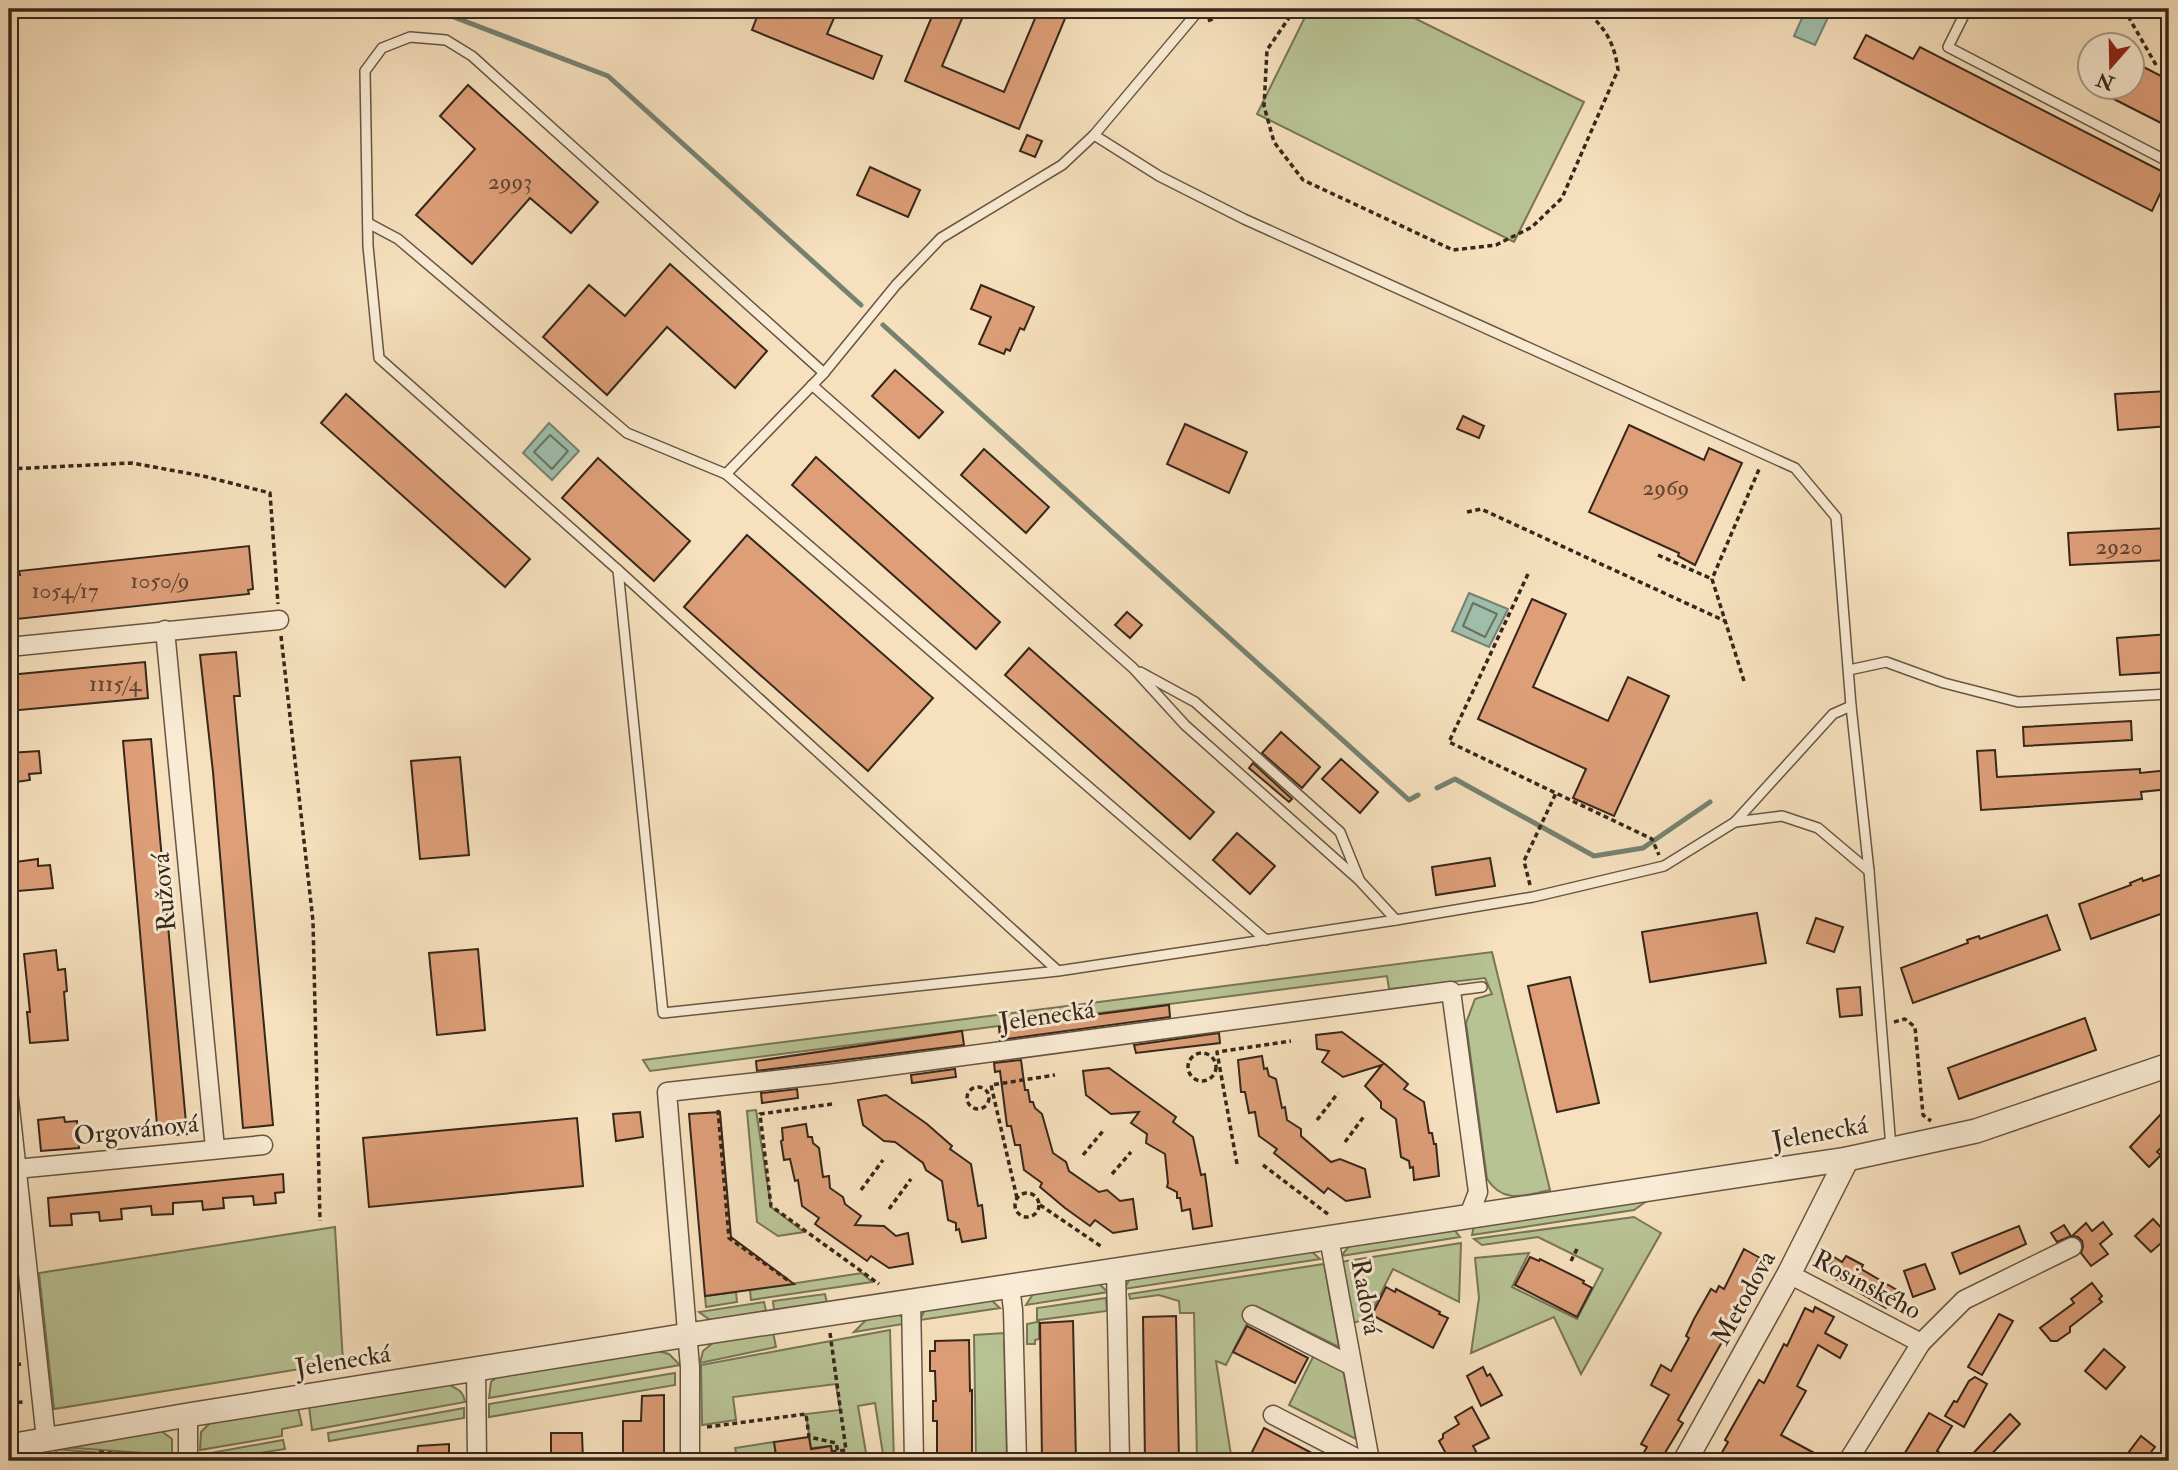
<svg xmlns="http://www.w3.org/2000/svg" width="2178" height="1470" font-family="'IM FELL Double Pica',serif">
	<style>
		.green { fill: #b8c394; stroke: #787557; stroke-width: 2 }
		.water { fill: #9ebeab; stroke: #758271; stroke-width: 2 }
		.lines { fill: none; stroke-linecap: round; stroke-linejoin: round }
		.shore { stroke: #6a7262; stroke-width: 2 }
		.stream { stroke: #758271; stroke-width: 5 }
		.building { fill: #dd9e78; stroke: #37271a; stroke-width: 2 }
		.service-casing { stroke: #675543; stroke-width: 12 }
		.minor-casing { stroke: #675543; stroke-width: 21 }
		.tertiary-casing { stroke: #675543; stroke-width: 26 }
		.path { stroke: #37271a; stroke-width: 3.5; stroke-dasharray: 5 3.5; stroke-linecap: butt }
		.service { stroke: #f9ebd4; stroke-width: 9 }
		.minor { stroke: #f9ebd4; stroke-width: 18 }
		.tertiary { stroke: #f9ebd4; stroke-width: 23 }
		.labels { text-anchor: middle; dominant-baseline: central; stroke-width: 6; stroke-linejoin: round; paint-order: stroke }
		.number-label { font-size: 23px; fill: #604532 }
		.street-label { font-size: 26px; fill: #37271a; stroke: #f9ebd4 }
	</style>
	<rect width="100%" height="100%" fill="#f6e0bd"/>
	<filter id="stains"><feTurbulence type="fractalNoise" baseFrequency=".00286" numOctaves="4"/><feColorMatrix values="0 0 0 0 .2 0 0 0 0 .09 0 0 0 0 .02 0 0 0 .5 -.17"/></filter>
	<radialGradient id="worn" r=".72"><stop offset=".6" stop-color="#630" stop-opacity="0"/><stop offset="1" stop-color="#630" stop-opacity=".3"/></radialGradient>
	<g class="green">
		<polygon points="1309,9 1396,9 1584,102 1514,242 1257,114"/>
		<path d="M 1492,952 L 1550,1190 C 1525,1195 1504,1205 1487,1179 L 1466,1023 L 1475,999 L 1492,994 L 1485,978 L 1389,989 L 1387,976 L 650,1071 L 643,1060 Z"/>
		<polygon points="756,1110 771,1207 804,1232 778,1236 757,1222 747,1111"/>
		<polygon points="1654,1196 1634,1210 1472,1235 1474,1225"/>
		<polygon points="1634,1217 1661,1233 1581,1374 1554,1317 1471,1353 1479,1298 1475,1258 1529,1253 1512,1287 1577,1319 1603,1269 1538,1237 1482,1245 1474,1239"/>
		<polygon points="335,1227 343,1362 54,1409 39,1273"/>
		<polygon points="1452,1227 1460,1237 1341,1256 1351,1244"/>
		<polygon points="1461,1243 1459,1302 1393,1269 1368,1319 1352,1323 1340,1262"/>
		<polygon points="1309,1249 1320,1259 1124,1289 1131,1277"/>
		<polygon points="1324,1264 1339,1347 1256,1306 1226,1365 1216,1361 1232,1461 1197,1461 1194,1313 1180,1313 1179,1301 1159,1295 1130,1299 1129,1294"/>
		<polygon points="862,1273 872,1282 751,1300 750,1290"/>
		<polygon points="1098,1283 1108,1292 1026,1305 1035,1291"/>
		<polygon points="736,1292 737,1302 706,1307 705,1296"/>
		<polygon points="825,1294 827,1303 774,1310 773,1301"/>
		<polygon points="989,1298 1000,1308 920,1320 925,1309"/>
		<polygon points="1106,1298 1107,1311 1039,1320 1039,1339 1035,1340 1035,1344 1027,1344 1027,1324 1037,1322 1037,1308"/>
		<polygon points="764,1302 766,1311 710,1320 699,1312"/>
		<polygon points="895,1313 903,1317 903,1324 854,1332 868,1318"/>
		<polygon points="890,1330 894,1461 884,1461 875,1403 858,1406 866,1453 850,1456 851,1461 833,1461 831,1446 811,1448 806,1414 840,1410 836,1384 733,1397 736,1420 702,1425 701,1365"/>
		<polygon points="773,1332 776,1347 700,1363 703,1351 714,1342"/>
		<polygon points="1004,1333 1007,1461 976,1461 974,1335"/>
		<polygon points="654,1350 669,1354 680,1365 489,1398 491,1382 499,1375"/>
		<polygon points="1314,1355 1343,1369 1356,1439 1289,1405"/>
		<polygon points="675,1373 675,1385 489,1417 489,1404"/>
		<path d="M 445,1383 C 456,1388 463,1390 465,1402 L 312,1430 L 309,1406 Z"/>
		<polygon points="298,1408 302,1425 282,1429 282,1436 200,1450 201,1432 211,1422"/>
		<polygon points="464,1408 464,1418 329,1441 328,1433"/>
		<polygon points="160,1430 172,1439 172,1455 60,1447"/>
		<polygon points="283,1440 285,1449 211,1461 199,1461 199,1455"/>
		<polygon points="774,1442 777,1461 738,1461 735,1448"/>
		<polygon points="56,1449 172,1459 172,1461 56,1461"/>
	</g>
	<g class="water">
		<polygon points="1806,9 1832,9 1815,45 1794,36"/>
		<polygon points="549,423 579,451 552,480 523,453"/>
		<polygon points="1469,593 1508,609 1489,647 1452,631"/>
	</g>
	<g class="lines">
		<g class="shore">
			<polygon points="550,435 568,451 552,469 534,452"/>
			<polygon points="1473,603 1497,614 1485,637 1463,626"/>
		</g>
		<g class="stream">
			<polyline points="433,9 608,76 861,305"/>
			<polyline points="883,325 1409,800 1418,795"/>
			<polyline points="1437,788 1455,779 1594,856 1643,848 1710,802"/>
		</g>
	</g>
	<g class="building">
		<polygon points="760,9 838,9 827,34 882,56 873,79 752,30"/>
		<polygon points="935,9 966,9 942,66 1004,92 1039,9 1069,9 1019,129 905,81"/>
		<polygon points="1866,35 1913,59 1920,47 2169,175 2152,211 1854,58"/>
		<polygon points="2132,61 2169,80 2169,127 2092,88 2132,88"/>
		<polygon points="468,85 598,202 571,233 530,198 472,264 416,215 475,149 440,116"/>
		<polygon points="1027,135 1042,141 1035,157 1020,151"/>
		<polygon points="870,167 920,190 908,217 857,195"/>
		<polygon points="670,264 767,351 735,388 667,327 607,395 543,337 589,285 625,316"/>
		<polygon points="981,285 1034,307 1024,330 1020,328 1010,351 1006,349 1004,354 979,344 991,317 971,309"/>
		<polygon points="895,370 943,412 919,438 872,396"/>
		<polygon points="2169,391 2169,426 2118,430 2115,394"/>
		<polygon points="346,394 530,559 505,587 321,423"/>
		<polygon points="1463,416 1484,426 1479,438 1457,429"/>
		<polygon points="1185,424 1247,452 1229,493 1167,464"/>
		<polygon points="1629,425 1704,460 1709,448 1742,463 1695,565 1678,556 1679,553 1589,512"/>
		<polygon points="984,449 1049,507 1026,533 961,475"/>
		<polygon points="816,457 1000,622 976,649 792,485"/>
		<polygon points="598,458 690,541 654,581 562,498"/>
		<polygon points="2169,528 2169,560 2070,565 2068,533"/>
		<polygon points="747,535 933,698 868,771 684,607"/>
		<polygon points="249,546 253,589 248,590 249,594 17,619 12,575 20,575 19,571"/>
		<polygon points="1532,599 1566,614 1533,687 1608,721 1628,677 1669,696 1614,816 1573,798 1586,769 1478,719"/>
		<polygon points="1127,612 1142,625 1130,638 1115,625"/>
		<polygon points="2169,634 2169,672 2120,675 2117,638"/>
		<polygon points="1029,648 1214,812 1190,839 1005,675"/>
		<polygon points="236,652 240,696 234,696 273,1125 243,1128 213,772 200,655"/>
		<polygon points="145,662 148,698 9,711 9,675"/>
		<polygon points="2131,721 2132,740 2024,746 2023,727"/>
		<polygon points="1281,732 1320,767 1302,788 1262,753"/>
		<polygon points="151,739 187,1134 158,1136 123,741"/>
		<polygon points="1995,750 1997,777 2140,769 2140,773 2169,770 2169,789 2141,792 2142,799 1981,810 1977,751"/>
		<polygon points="39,751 41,773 29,774 30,780 9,783 9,753"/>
		<polygon points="460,757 469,855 420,859 411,761"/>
		<polygon points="1341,759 1378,792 1360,813 1322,779"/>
		<polygon points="1253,763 1292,799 1289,802 1249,768"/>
		<polygon points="1237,833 1275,866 1250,894 1213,860"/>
		<polygon points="1490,858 1495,886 1436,895 1432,867"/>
		<polygon points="38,859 38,866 50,865 53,888 18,891 15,862"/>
		<polygon points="2169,872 2169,911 2091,939 2079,904 2131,885 2130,883 2142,878 2143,881"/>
		<polygon points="1757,913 1766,963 1650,982 1642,932"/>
		<polygon points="2047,915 2060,950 1913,1003 1901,968 1968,943 1967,940 1979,936 1980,939"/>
		<polygon points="1816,918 1843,927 1834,952 1807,943"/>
		<polygon points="478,949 485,1030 437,1035 429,953"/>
		<polygon points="56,950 58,970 65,969 67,991 64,992 68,1040 30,1043 27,1012 30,1012 24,954"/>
		<polygon points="1570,977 1599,1103 1557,1112 1528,986"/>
		<polygon points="1860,987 1862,1015 1840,1017 1837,989"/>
		<polygon points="1169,1005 1170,1017 1000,1040 999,1027"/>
		<polygon points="2085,1018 2096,1050 1959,1099 1948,1068"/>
		<polygon points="962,1031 964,1045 757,1071 756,1061"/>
		<polygon points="1342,1032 1385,1064 1408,1084 1404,1089 1424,1102 1429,1133 1432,1133 1434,1144 1436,1144 1439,1176 1414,1180 1413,1167 1410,1168 1409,1161 1401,1157 1396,1119 1381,1108 1381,1102 1365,1086 1382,1065 1343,1077 1322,1062 1329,1051 1317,1049 1316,1035"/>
		<polygon points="1219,1033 1220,1043 1136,1053 1134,1045"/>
		<polygon points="1262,1056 1264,1069 1267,1068 1269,1076 1276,1079 1282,1108 1285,1107 1287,1120 1301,1129 1301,1136 1331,1162 1340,1159 1365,1169 1370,1197 1346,1201 1328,1188 1324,1193 1274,1153 1277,1149 1259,1136 1255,1112 1249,1113 1245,1092 1241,1092 1238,1060"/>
		<polygon points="1021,1060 1025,1090 1028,1090 1030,1102 1033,1102 1035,1108 1042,1114 1053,1153 1066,1162 1069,1171 1099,1192 1107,1190 1120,1201 1133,1199 1137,1229 1113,1233 1095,1220 1090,1226 1065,1208 1040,1187 1042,1183 1024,1170 1020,1145 1015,1145 1011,1126 1007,1126 1000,1071 995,1072 994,1063"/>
		<polygon points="1109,1068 1176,1117 1173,1122 1193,1137 1201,1175 1205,1174 1212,1226 1193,1229 1190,1209 1182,1211 1180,1198 1177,1198 1177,1192 1167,1187 1168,1183 1165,1154 1146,1143 1147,1134 1131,1123 1139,1112 1111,1114 1086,1095 1083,1071"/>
		<polygon points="955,1069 956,1077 912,1083 911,1075"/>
		<polygon points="797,1089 798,1098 762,1103 761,1093"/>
		<polygon points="886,1095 927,1124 952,1146 950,1149 971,1164 978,1206 982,1205 986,1238 962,1242 959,1229 956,1230 956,1223 948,1220 942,1181 926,1170 923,1163 895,1142 884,1141 863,1125 858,1100"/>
		<polygon points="640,1112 643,1137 616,1141 613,1114"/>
		<polygon points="720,1112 731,1237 794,1284 705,1296 689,1114"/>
		<polygon points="2161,1114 2169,1122 2169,1140 2157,1152 2161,1155 2149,1167 2130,1147"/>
		<polygon points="64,1117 65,1122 77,1121 79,1148 41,1151 38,1120"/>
		<polygon points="577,1118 583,1186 369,1207 363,1138"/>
		<polygon points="806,1124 808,1137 812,1137 813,1143 819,1148 823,1177 829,1176 830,1188 843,1197 845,1204 861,1216 855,1225 884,1226 896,1236 908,1233 913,1264 889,1268 871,1256 867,1261 815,1224 819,1218 802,1206 798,1180 795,1181 790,1159 784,1160 781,1141 783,1140 782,1128"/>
		<polygon points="283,1174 284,1192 275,1193 276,1203 254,1205 253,1196 223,1198 224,1208 203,1210 202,1201 173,1203 173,1214 152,1215 151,1206 121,1209 122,1219 100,1221 99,1212 71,1214 72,1225 50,1226 48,1198"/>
		<polygon points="2153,1219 2169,1236 2151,1252 2135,1236"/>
		<polygon points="2103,1222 2112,1234 2100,1244 2108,1254 2091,1266 2081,1253 2083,1247 2082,1241 2078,1237 2072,1236 2086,1223 2092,1231"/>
		<polygon points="2064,1225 2071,1236 2057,1242 2051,1233"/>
		<polygon points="2019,1226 2026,1244 1960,1274 1952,1253"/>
		<polygon points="1744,1249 1760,1258 1757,1261 1765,1266 1743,1300 1745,1301 1678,1420 1683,1423 1660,1461 1639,1461 1647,1447 1641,1444 1669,1395 1651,1385 1661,1365 1671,1371 1689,1338 1686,1336 1694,1319 1711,1289 1716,1292 1719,1286 1724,1289"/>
		<polygon points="1846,1256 1863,1265 1861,1269 1897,1290 1886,1308 1825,1273 1834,1257 1842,1262"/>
		<polygon points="1530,1257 1539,1261 1540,1259 1584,1281 1583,1283 1592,1288 1577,1317 1515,1285"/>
		<polygon points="1925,1264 1935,1289 1913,1297 1904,1271"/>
		<polygon points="2092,1283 2102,1296 2099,1299 2102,1302 2070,1327 2070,1332 2057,1341 2051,1341 2040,1328 2074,1303 2071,1299"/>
		<polygon points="1386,1287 1395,1292 1396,1289 1440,1312 1439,1314 1448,1318 1433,1348 1372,1315"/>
		<polygon points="1815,1307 1834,1317 1825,1333 1847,1345 1840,1358 1818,1345 1797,1386 1806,1391 1781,1435 1829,1461 1717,1461 1728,1442 1725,1440 1759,1380 1764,1383 1784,1344 1787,1346 1805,1308 1813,1312"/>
		<polygon points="1999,1314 2013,1321 1982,1375 1968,1367"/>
		<polygon points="1176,1316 1179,1461 1145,1461 1143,1317"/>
		<polygon points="1073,1321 1076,1461 1044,1461 1042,1459 1040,1323"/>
		<polygon points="1247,1326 1308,1358 1295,1383 1233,1352"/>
		<polygon points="969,1340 970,1391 972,1390 972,1461 937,1461 937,1421 933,1421 933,1401 936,1401 935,1371 930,1371 930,1351 935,1351 935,1341"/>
		<polygon points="2104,1349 2125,1367 2106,1389 2085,1371"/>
		<polygon points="1483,1367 1487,1376 1490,1374 1502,1395 1481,1406 1467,1376"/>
		<polygon points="1975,1377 1987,1384 1964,1427 1945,1416 1954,1401 1957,1402 1969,1381"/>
		<polygon points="664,1395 664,1461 623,1461 623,1421 641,1421 642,1396"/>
		<polygon points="1472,1407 1489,1438 1473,1446 1479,1457 1470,1461 1450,1461 1439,1441 1443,1438 1443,1434 1459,1424 1455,1417"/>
		<polygon points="1929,1413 1952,1426 1937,1451 1954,1461 1900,1461"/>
		<polygon points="2010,1414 2020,1424 1985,1461 1966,1461"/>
		<polygon points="1264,1428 1327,1461 1266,1461 1251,1454"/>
		<polygon points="551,1433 582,1433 583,1461 551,1461"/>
		<polygon points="2141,1436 2155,1447 2144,1461 2122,1461"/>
		<polygon points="809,1437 811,1449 831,1446 833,1461 777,1461 774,1442"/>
		<polygon points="449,1444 449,1461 417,1461 418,1446"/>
	</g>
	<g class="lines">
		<defs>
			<g id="service">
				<polyline points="1967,9 1948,47 2169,162"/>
				<polyline points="1094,135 1159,176 1244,219 1795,468 1836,517 1851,706 1869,871 1891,1148"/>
				<polyline points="368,223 398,239 627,433 726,474 824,373"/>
				<polyline points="812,385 1133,668 1185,725 1359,880 1396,920"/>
				<polyline points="726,474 1266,940"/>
				<polyline points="618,570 379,358 368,246 365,71 382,48 410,37 446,40 472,56 824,373 896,285 941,238 1062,165 1094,135 1200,9"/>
				<polyline points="1849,670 1886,662 1944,683 2018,702 2169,694"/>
				<polyline points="1140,672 1195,702 1340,832 1359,879"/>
				<polyline points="1735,822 1833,714 1851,706"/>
				<polyline points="1058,971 618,570 663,1013 1058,971 1396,920 1533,897 1664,866 1735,822 1782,816 1818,828 1869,871"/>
				<polyline points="1451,991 1482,987"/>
			</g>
			<g id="minor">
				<polyline points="165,630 215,1148"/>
				<polyline points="9,647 279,620"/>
				<polyline points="9,1099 46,1439"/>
				<polyline points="16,1169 263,1145"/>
				<polyline points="1329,1238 1370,1461"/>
				<polyline points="1116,1270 1120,1461"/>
				<polyline points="1789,1274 1921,1343 1848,1461"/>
				<polyline points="1010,1286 1013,1310 1017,1461"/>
				<polyline points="911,1300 914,1461"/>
				<polyline points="1252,1315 1352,1366"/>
				<polyline points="1921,1343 1964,1300 2072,1247"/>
				<polyline points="476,1368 477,1461"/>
				<polyline points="1273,1415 1362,1461"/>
				<polyline points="188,1461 188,1415"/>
				<polyline points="690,1461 690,1367 667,1092 829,1074 1451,991 1478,1192 1469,1215"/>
			</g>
			<g id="tertiary">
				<polyline points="9,1446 188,1415 688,1335 1847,1159 1976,1131 2169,1065"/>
				<polyline points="1685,1461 1789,1274 1847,1159"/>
			</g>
		</defs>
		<use href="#service" class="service-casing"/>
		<use href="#minor" class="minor-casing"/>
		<use href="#tertiary" class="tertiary-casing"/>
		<g class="path">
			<path d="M 1295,9 L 1267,50 L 1264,106 L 1274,142 L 1303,180 L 1453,250 L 1496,245 L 1532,227 L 1562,198 L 1618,70 C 1614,41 1605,28 1584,9"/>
			<polyline points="2124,9 2156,65"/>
			<polyline points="1208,21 1235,9"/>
			<polyline points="9,469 132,463 203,476 270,493 278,604"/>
			<polyline points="1467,512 1481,509 1725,621"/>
			<polyline points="1658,555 1712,579"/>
			<polyline points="1528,574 1449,742 1652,839 1659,855"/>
			<polyline points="281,636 313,921 320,1221"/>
			<polyline points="1744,681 1712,579 1760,467"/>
			<polyline points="1530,885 1524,861 1556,793"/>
			<polyline points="1894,1022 1905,1019 1915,1027 1923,1115 1931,1121"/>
			<circle cx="1202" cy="1067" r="14"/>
			<circle cx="978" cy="1098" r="11"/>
			<polyline points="832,1104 760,1114 771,1206 879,1284"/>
			<polyline points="718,1110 729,1238 789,1281 790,1280"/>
			<polyline points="1317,1120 1338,1093"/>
			<polyline points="1345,1142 1365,1115"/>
			<polyline points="1083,1155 1103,1131"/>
			<polyline points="1237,1164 1217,1052 1291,1041"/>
			<polyline points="1263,1165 1329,1215"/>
			<polyline points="1112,1174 1131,1152"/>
			<polyline points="861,1190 883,1160"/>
			<circle cx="1027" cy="1205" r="12"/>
			<polyline points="1017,1198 991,1085 1055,1075"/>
			<polyline points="1040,1205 1102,1247"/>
			<polyline points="889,1209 911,1179"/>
			<polyline points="1571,1261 1577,1249"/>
			<polyline points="830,1333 846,1450 832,1452"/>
			<polyline points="9,1366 21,1364"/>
			<polyline points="9,1403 24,1402"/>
			<polyline points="707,1427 806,1414 809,1437 836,1443 838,1452"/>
			<polyline points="99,1452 171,1458"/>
		</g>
		<use href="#service" class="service"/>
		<use href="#minor" class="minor"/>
		<use href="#tertiary" class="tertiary"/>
	</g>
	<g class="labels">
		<g class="number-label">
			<text x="510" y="181">2993</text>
			<text x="1666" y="487">2969</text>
			<text x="2119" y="546">2920</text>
			<text x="160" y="580">1050/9</text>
			<text x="65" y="590">1054/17</text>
			<text x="115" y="683">1115/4</text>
		</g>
		<g class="street-label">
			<text transform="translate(164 892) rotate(-95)">Ružová</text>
			<text transform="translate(1047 1016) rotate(-8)">Jelenecká</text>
			<text transform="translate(136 1130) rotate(-6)">Orgovánová</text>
			<text transform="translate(1820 1133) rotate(-10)">Jelenecká</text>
			<text transform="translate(1867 1285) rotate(28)">Rosinského</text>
			<text transform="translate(1366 1297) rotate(80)">Radová</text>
			<text transform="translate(1744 1298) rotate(-61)">Metodova</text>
			<text transform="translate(343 1361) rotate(-9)">Jelenecká</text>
		</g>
	</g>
	<rect width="2178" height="1470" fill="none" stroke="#f6e0bd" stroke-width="35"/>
	<rect x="10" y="10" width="2157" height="1449" fill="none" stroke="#37271a" stroke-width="3.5"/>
	<rect x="18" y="18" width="2143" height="1435" fill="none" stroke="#37271a" stroke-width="2"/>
	<g transform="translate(2111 66) rotate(200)"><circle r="33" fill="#f9ebd4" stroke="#ab9d8a" stroke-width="2"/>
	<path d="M0-5L12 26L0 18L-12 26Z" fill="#8f2418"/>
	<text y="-10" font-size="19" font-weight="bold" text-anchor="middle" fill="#37271a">N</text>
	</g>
	<rect width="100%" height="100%" filter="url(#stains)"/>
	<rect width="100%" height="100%" fill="url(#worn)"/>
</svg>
